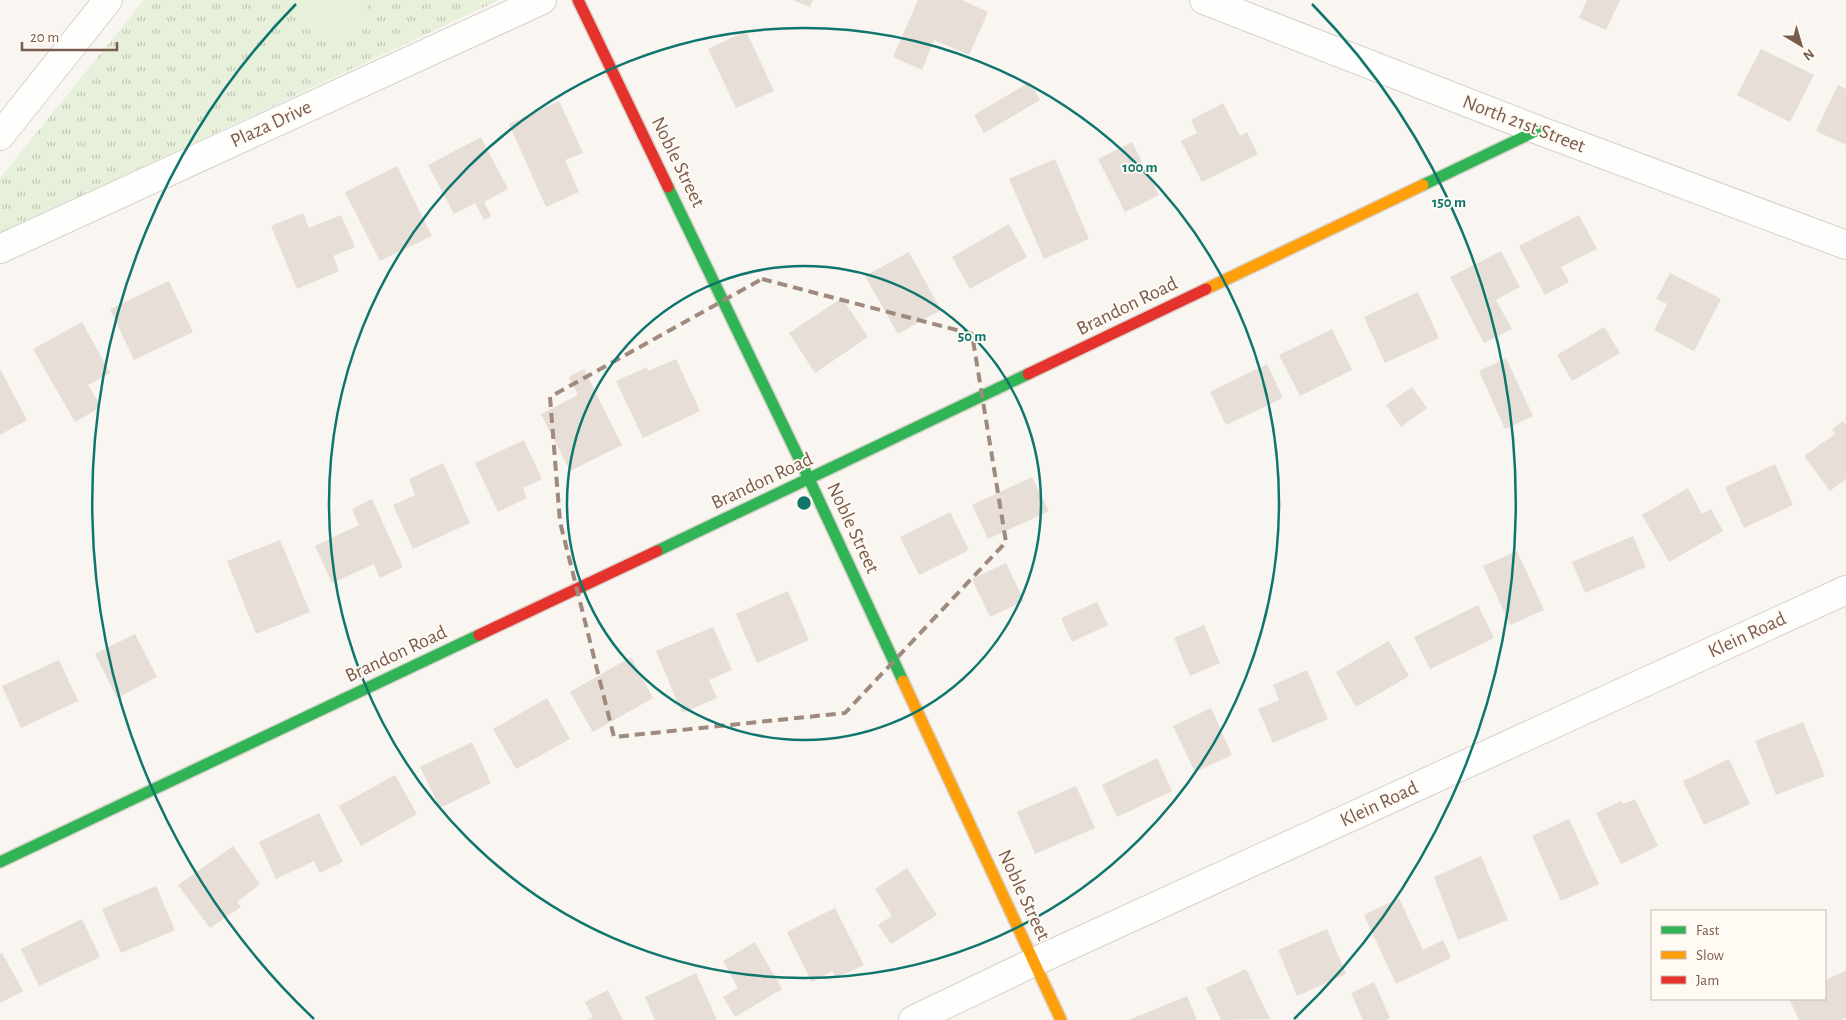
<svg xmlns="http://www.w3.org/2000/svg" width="1846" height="1020" font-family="'Alegreya Sans',sans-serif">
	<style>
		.park { fill: url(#park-tufts) }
		.pitch { fill: #e7f0db }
		.building { fill: #e6ded7 }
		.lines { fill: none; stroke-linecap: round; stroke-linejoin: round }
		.street-casing { stroke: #d7d1cb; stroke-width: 30 }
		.fast-casing { stroke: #d9d2cb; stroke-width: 14 }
		.slow-casing { stroke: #d9d2cb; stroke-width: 14 }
		.jam-casing { stroke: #d9d2cb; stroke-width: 14 }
		.street { stroke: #fefefd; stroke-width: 28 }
		.fast { stroke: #30b455; stroke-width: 11 }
		.slow { stroke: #ff9f0a; stroke-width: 11 }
		.jam { stroke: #e5322d; stroke-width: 11 }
		.marked { fill: none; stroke: #9f8a7d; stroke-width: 4; stroke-dasharray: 10 6; stroke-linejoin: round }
		.ring { fill: none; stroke: #0f766e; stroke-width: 2.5 }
		.labels { text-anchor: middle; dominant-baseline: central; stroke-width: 4; stroke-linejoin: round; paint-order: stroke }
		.street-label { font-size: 20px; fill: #7a5c4d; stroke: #fffaf3 }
		.centre { fill: #0f766e; stroke: #fffaf3; stroke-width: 2.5 }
		.ring-label { font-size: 15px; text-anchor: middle; font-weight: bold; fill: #0f766e; stroke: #fffaf3; stroke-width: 4; stroke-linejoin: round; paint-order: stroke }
	</style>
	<defs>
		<pattern id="park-tufts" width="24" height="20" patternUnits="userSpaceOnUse" patternTransform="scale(1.25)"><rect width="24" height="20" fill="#e7f0db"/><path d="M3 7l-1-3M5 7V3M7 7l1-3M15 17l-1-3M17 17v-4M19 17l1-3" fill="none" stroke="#c0c6b4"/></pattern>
	</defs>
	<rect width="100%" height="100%" fill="#f9f5f0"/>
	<polygon class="park" points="144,0 499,0 0,234 0,178"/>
	<polygon class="pitch" points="301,0 366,0 370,3 335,47 291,12"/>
	<g class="building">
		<polygon points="793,0 813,0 810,7"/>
		<polygon points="918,0 962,0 988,12 969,55 934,40 922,70 893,57"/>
		<polygon points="1587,0 1620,0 1606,30 1579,18"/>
		<polygon points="746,31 774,91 736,108 708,49"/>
		<polygon points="1761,49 1814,75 1790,122 1737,95"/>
		<polygon points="1030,82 1040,100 984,133 974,115"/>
		<polygon points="1838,85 1846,89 1846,145 1816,131"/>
		<polygon points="559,101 583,153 565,160 579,192 546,207 509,124"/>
		<polygon points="1223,103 1240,136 1247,132 1258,154 1202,182 1181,141 1197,133 1191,120"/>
		<polygon points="481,137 508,189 484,202 491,216 484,220 475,203 454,214 428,165"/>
		<polygon points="1132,142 1159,195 1125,212 1098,159"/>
		<polygon points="1055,159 1089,239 1044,259 1009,179"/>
		<polygon points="397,166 432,236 380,261 345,192"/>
		<polygon points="303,213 309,228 341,215 355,247 333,256 339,271 297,289 271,226"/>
		<polygon points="1579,215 1597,249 1561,267 1569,282 1545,295 1519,246"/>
		<polygon points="1009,224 1027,257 970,289 952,257"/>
		<polygon points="1501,251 1520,287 1496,300 1512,329 1484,343 1450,277"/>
		<polygon points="909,252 941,310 898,334 865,276"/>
		<polygon points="1670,273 1721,299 1694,351 1654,330 1667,304 1656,299"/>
		<polygon points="169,281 193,332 134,360 110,309"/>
		<polygon points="1418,292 1439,338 1385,363 1364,317"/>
		<polygon points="842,298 868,337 815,373 789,333"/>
		<polygon points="82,322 110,373 88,385 101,407 75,422 33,349"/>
		<polygon points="1604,327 1620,353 1572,381 1557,355"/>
		<polygon points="1332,329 1352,370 1300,396 1279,355"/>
		<polygon points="1506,358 1533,416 1505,429 1479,371"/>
		<polygon points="676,359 700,411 643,438 616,381 647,367 648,371"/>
		<polygon points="1267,364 1283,398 1226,425 1210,392"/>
		<polygon points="0,369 27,420 0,435"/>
		<polygon points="584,369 622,445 570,471 541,414 578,395 569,377"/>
		<polygon points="1412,387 1427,408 1401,427 1386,405"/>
		<polygon points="1843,421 1846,425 1846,479 1830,491 1804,456 1835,434 1832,429"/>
		<polygon points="524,440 542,479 523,488 527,498 498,512 475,463"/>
		<polygon points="443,463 470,523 413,549 393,505 415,495 409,479"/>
		<polygon points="1775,464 1793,505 1744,528 1725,487"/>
		<polygon points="1032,477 1049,511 988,539 972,505"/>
		<polygon points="1688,488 1702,514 1711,509 1723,531 1669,562 1642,515"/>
		<polygon points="372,499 403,567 380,578 374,564 332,583 315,546 359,525 352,509"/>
		<polygon points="950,512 969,550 919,575 900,537"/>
		<polygon points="1633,536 1646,567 1585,593 1572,562"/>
		<polygon points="280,540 310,612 256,634 227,561"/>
		<polygon points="1517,551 1544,610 1510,625 1483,566"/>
		<polygon points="1006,563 1024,601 990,617 972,579"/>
		<polygon points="788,591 809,640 757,663 736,614"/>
		<polygon points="1097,602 1108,625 1072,642 1061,618"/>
		<polygon points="1478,605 1494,638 1430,669 1414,637"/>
		<polygon points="1204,625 1220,663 1190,676 1174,638"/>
		<polygon points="713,627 732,670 709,680 717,698 682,713 656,651"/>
		<polygon points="135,634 157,677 117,698 95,654"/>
		<polygon points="1389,641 1409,676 1356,707 1336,672"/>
		<polygon points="631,657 653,698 593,732 570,692"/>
		<polygon points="59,660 78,701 21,728 2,686"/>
		<polygon points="1307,670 1328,719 1273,743 1258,709 1279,700 1273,685"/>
		<polygon points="547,698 570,739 516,769 493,729"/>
		<polygon points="1211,708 1232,755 1195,772 1173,726"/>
		<polygon points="1803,722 1825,776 1776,795 1755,741"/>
		<polygon points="472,742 491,783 440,808 420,767"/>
		<polygon points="1157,758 1172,791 1117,817 1102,785"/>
		<polygon points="1729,759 1750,804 1704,825 1683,781"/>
		<polygon points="395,775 417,814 361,846 339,806"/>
		<polygon points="1076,786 1095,828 1035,854 1017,812"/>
		<polygon points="1635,799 1658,846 1621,864 1596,813 1621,801 1623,804"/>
		<polygon points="319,813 343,862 320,873 314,861 276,879 259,842"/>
		<polygon points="1569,819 1599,884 1561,901 1532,836"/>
		<polygon points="233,846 260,884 237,902 241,907 210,928 178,885"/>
		<polygon points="1481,856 1508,920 1458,940 1434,877"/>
		<polygon points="907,868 937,915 891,944 878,925 892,916 875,889"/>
		<polygon points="156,886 175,930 121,953 102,909"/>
		<polygon points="1399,898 1423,950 1443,940 1451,958 1396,984 1364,915"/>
		<polygon points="835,908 864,965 836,978 832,971 812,982 787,932"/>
		<polygon points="82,919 100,957 39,986 21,949"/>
		<polygon points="1327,929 1346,974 1297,996 1278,950"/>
		<polygon points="755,942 782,989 735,1017 723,997 738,988 723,961"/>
		<polygon points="2,953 23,991 0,1003 0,954"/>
		<polygon points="1246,969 1270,1019 1221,1020 1206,988"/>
		<polygon points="1846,971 1846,1018 1841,1020 1799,1020 1789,999 1825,999 1825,980"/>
		<polygon points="696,973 717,1020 655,1020 645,997"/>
		<polygon points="1374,982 1390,1018 1385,1020 1363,1020 1351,993"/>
		<polygon points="608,990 623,1020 587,1020 593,1017 585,1002"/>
		<polygon points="1187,996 1197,1020 1129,1020"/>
	</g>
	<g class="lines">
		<defs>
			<g id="street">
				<polyline points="1204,0 1538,130 1846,245"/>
				<polyline points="0,136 108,0"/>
				<polyline points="0,249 542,0"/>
				<polyline points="913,1020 1034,962 1846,590"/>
			</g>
			<g id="fast">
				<polyline points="1423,185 1538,130"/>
				<polyline points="668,187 809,479 903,681"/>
				<polyline points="657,551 1028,374"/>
				<polyline points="0,862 479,635"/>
			</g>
			<g id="slow">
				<polyline points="1206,289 1423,185"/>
				<polyline points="903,681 1061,1020"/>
			</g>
			<g id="jam">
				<polyline points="578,0 668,187"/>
				<polyline points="1028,374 1206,289"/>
				<polyline points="479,635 657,551"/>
			</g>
		</defs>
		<use href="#street" class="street-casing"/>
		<use href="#fast" class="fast-casing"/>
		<use href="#slow" class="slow-casing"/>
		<use href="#jam" class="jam-casing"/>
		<use href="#street" class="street"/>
		<use href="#fast" class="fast"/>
		<use href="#slow" class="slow"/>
		<use href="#jam" class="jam"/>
	</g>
	<path class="marked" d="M 762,279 L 972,334 L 1006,542 L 845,713 L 614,737 L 560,522 L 550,397 Z"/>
	<g class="ring">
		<circle cx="804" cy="503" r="237"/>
		<circle cx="804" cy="503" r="475"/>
		<path d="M314 1019A712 712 0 0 1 296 4M1312 4A712 712 0 0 1 1294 1019"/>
	</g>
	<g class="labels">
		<g class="street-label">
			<text transform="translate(271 124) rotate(-25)">Plaza Drive</text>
			<text transform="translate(1524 124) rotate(21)">North 21st Street</text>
			<text transform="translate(678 162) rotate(64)">Noble Street</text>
			<text transform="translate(1127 306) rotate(-26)">Brandon Road</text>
			<text transform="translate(762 481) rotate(-25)">Brandon Road</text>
			<text transform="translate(853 528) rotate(65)">Noble Street</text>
			<text transform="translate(1747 635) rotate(-25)">Klein Road</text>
			<text transform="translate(396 654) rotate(-25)">Brandon Road</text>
			<text transform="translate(1379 804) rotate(-25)">Klein Road</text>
			<text transform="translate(1024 895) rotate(65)">Noble Street</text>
		</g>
	</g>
	<circle cx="804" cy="503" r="8" class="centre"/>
	<g class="ring-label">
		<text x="1140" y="172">100 m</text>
		<text x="1449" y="207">150 m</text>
		<text x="972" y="341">50 m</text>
	</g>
	<rect x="1651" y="910" width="175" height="90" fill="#fffaf3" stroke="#cabbb1"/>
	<rect x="1661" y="926" width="25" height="8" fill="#30b455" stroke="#cabbb1"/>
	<text x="1696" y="935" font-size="15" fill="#7a5c4d">Fast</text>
	<rect x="1661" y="951" width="25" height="8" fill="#ff9f0a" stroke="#cabbb1"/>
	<text x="1696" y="960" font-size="15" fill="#7a5c4d">Slow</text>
	<rect x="1661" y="976" width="25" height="8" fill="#e5322d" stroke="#cabbb1"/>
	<text x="1696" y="985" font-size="15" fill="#7a5c4d">Jam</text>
	<g transform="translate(1801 45) rotate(142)" stroke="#fffaf3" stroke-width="4" paint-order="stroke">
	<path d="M0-4L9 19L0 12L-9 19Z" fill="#7a5c4d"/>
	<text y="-8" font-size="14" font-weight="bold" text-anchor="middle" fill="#7a5c4d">N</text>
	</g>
	<path d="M22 42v8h95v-8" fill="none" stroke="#7a5c4d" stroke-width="2.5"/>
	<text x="30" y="42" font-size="15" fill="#7a5c4d" stroke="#fffaf3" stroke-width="4" paint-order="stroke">20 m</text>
</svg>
